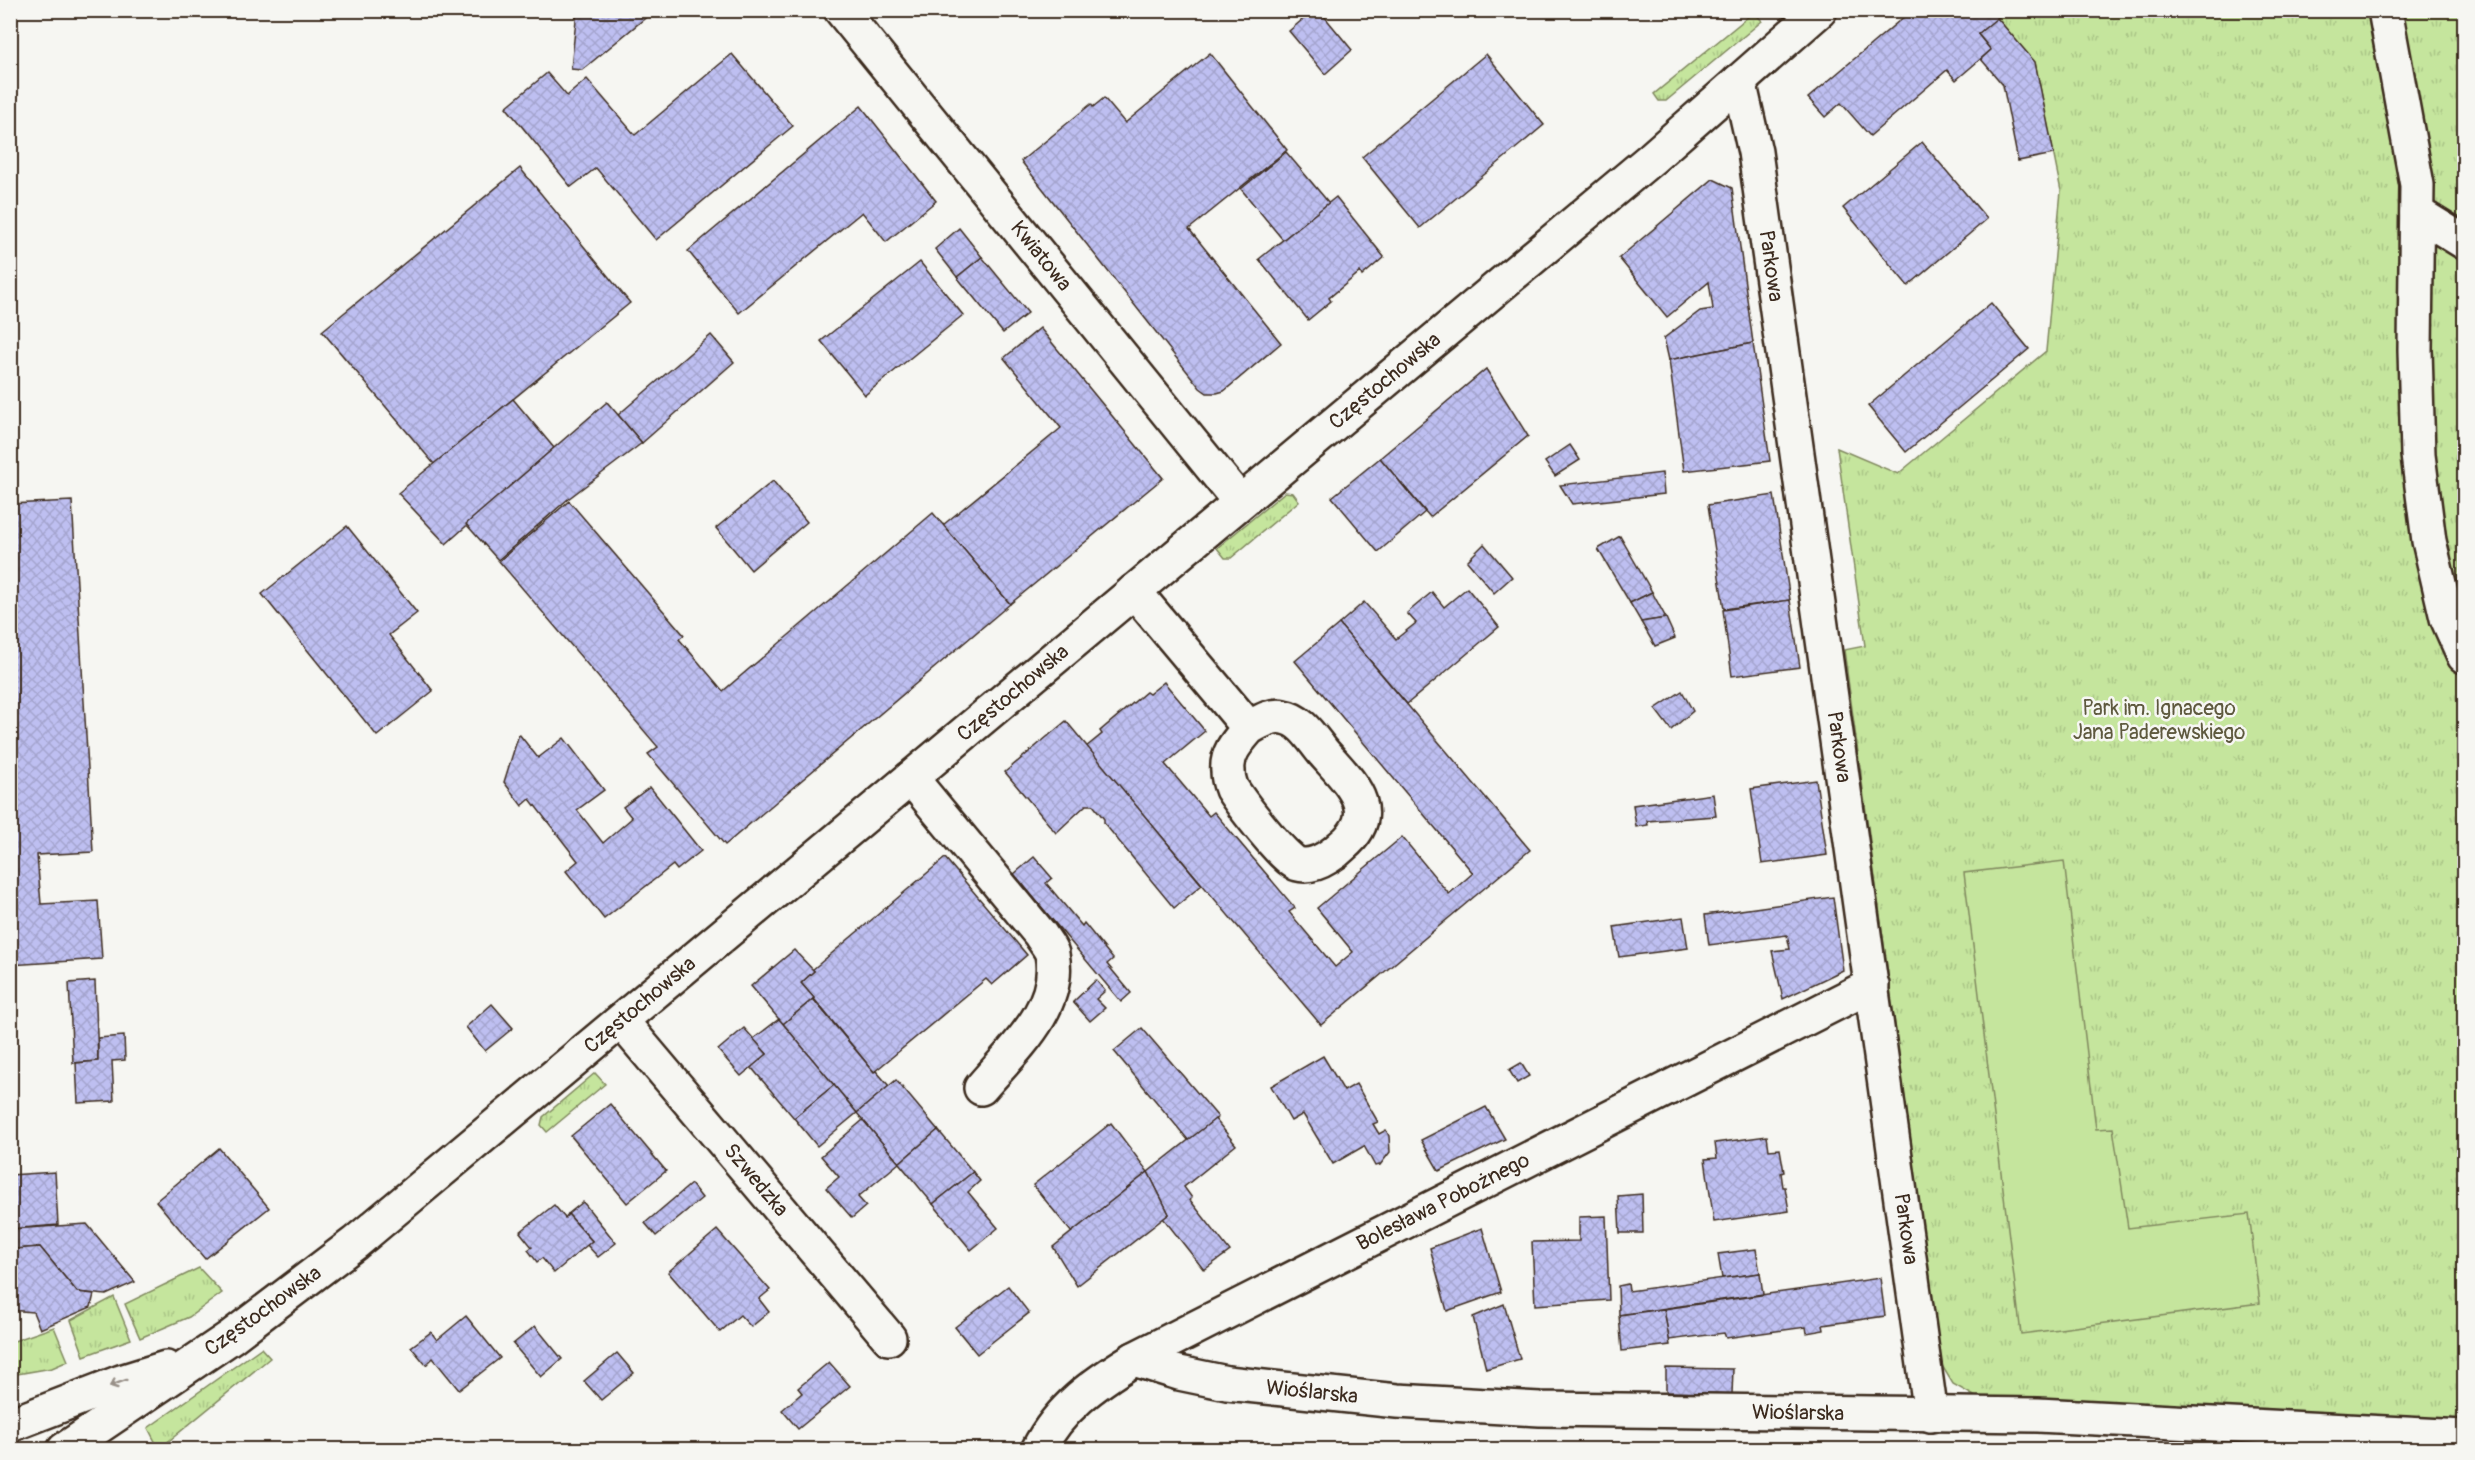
<svg xmlns="http://www.w3.org/2000/svg" width="2475" height="1460" font-family="Pangolin,sans-serif">
	<style>
		.grass { fill: url(#grass-tufts); stroke: #80885e; stroke-width: 1.5 }
		.garden { fill: #c5e59d; stroke: #80885e; stroke-width: 1.5 }
		.building { fill: url(#building-cross-hatch); stroke: #3b2a1e; stroke-width: 1.5 }
		.lines { fill: none; stroke-linecap: round; stroke-linejoin: round }
		.minor-casing { stroke: #3b2a1e; stroke-width: 38 }
		.minor { stroke: #f6f6f2; stroke-width: 33 }
		.oneway { stroke: #989088 }
		.labels { text-anchor: middle; dominant-baseline: central; stroke-width: 5; stroke-linejoin: round; paint-order: stroke }
		.street-label { font-size: 21px; fill: #3b2a1e; stroke: #f6f6f2 }
		.park-label { font-size: 21px; fill: #5e593e; stroke: #f6f6f2 }
	</style>
	<defs>
		<pattern id="grass-tufts" width="24" height="20" patternUnits="userSpaceOnUse" patternTransform="scale(1.5)"><rect width="24" height="20" fill="#c5e59d"/><path d="M3 7l-1-3M5 7V3M7 7l1-3M15 17l-1-3M17 17v-4M19 17l1-3" fill="none" stroke="#aac587"/></pattern>
		<pattern id="building-cross-hatch" width="8" height="8" patternUnits="userSpaceOnUse" patternTransform="scale(1.5)"><rect width="8" height="8" fill="#bebff1"/><path d="M0 0l8 8M0 8l8-8" fill="none" stroke="#a4a4ce"/></pattern>
	</defs>
	<rect width="100%" height="100%" fill="#f6f6f2"/>
	<filter id="ink" filterUnits="userSpaceOnUse"><feTurbulence type="fractalNoise" baseFrequency=".0167" numOctaves="2"/><feDisplacementMap in="SourceGraphic" scale="12" xChannelSelector="R" yChannelSelector="G"/><feConvolveMatrix kernelMatrix="1 2 1 2 8 2 1 2 1" color-interpolation-filters="sRGB"/></filter>
	<g filter="url(#ink)">
		<g class="grass">
			<polygon points="2001,11 2464,11 2464,287 2462,289 2458,482 2464,827 2464,1424 1976,1397 1953,1384 1941,1364 1844,650 1865,646 1837,448 1898,474 2046,351 2061,191 2035,62 1997,18"/>
			<polygon points="1754,12 1762,21 1666,101 1659,101 1654,94"/>
			<polygon points="1285,492 1293,493 1299,501 1231,558 1225,558 1217,548"/>
			<polygon points="595,1073 605,1084 547,1132 541,1125 543,1117"/>
			<polygon points="199,1268 222,1293 189,1317 140,1338 125,1304"/>
			<polygon points="114,1297 131,1339 84,1356 71,1320"/>
			<polygon points="54,1327 68,1361 52,1368 11,1375 11,1342"/>
			<polygon points="261,1348 270,1358 159,1449 148,1428"/>
		</g>
		<polygon class="garden" points="2064,861 2096,1129 2113,1128 2128,1228 2249,1214 2260,1303 2021,1334 1964,873"/>
		<g class="building">
			<polygon points="577,10 655,10 582,70 571,69"/>
			<polygon points="1314,10 1319,10 1352,50 1325,74 1289,31"/>
			<polygon points="1912,10 2001,10 2004,13 1978,34 1991,50 1956,80 1947,70 1870,136 1841,103 1825,117 1808,98"/>
			<polygon points="1997,18 2035,62 2054,154 2018,161 2003,85 1981,59 1991,50 1978,34"/>
			<polygon points="1210,53 1287,150 1189,229 1281,343 1224,391 1217,393 1207,393 1200,388 1021,161 1091,104 1093,107 1104,98 1125,123"/>
			<polygon points="732,54 793,126 656,240 596,168 571,187 506,107 547,73 567,96 587,79 635,135"/>
			<polygon points="1486,54 1544,125 1420,228 1362,157"/>
			<polygon points="861,106 936,201 886,242 862,212 739,313 688,251"/>
			<polygon points="1922,142 1987,219 1908,286 1843,208"/>
			<polygon points="1286,152 1329,203 1283,240 1241,189"/>
			<polygon points="520,168 630,303 434,464 322,331"/>
			<polygon points="1713,179 1732,188 1753,343 1669,360 1664,338 1700,311 1713,309 1709,282 1667,317 1619,258"/>
			<polygon points="1336,197 1384,257 1362,276 1360,272 1329,298 1331,301 1308,320 1259,259"/>
			<polygon points="959,228 982,257 957,277 935,249"/>
			<polygon points="982,257 1028,313 1003,333 957,277"/>
			<polygon points="920,262 963,315 865,395 821,341"/>
			<polygon points="1991,303 2029,349 1906,452 1868,406"/>
			<polygon points="1040,328 1163,478 1010,604 943,525 1061,428 1004,358"/>
			<polygon points="711,335 734,362 642,443 618,415"/>
			<polygon points="1753,343 1770,461 1684,471 1669,360"/>
			<polygon points="1486,369 1528,436 1430,517 1380,458"/>
			<polygon points="513,399 554,448 446,544 398,493"/>
			<polygon points="607,402 642,443 568,499 498,560 466,524"/>
			<polygon points="1570,445 1580,460 1555,476 1545,462"/>
			<polygon points="1380,458 1425,512 1378,552 1332,497"/>
			<polygon points="1662,473 1664,494 1572,504 1560,485"/>
			<polygon points="773,481 807,522 751,570 716,528"/>
			<polygon points="1774,495 1790,600 1724,609 1708,505"/>
			<polygon points="72,501 93,852 37,855 41,904 98,901 102,959 10,965 10,504"/>
			<polygon points="569,501 684,635 679,639 723,691 933,513 1010,604 725,845 648,754 658,747 499,561"/>
			<polygon points="347,526 417,613 389,635 433,691 377,736 262,594"/>
			<polygon points="1620,536 1652,592 1630,603 1598,549"/>
			<polygon points="1484,544 1512,577 1494,593 1467,561"/>
			<polygon points="1467,588 1499,627 1407,704 1339,624 1364,602 1396,639 1416,623 1407,613 1432,592 1444,607"/>
			<polygon points="1652,592 1666,618 1641,622 1630,603"/>
			<polygon points="1790,600 1800,667 1732,676 1723,610"/>
			<polygon points="1666,618 1675,638 1655,646 1641,622"/>
			<polygon points="1339,624 1530,850 1321,1025 1086,747 1102,734 1100,731 1146,692 1149,694 1164,682 1205,731 1165,764 1209,816 1214,812 1295,908 1289,912 1335,967 1353,952 1317,908 1402,837 1449,894 1473,873 1295,661"/>
			<polygon points="1682,691 1693,711 1671,730 1655,709"/>
			<polygon points="1066,721 1202,885 1174,908 1104,823 1104,819 1093,805 1086,805 1056,833 1005,772"/>
			<polygon points="519,734 538,758 564,738 604,790 577,810 603,843 632,818 623,807 650,787 701,851 677,870 673,865 604,919 566,871 578,861 530,799 522,806 504,782"/>
			<polygon points="1816,780 1827,855 1762,864 1751,789"/>
			<polygon points="1713,794 1716,816 1647,821 1648,825 1636,827 1633,805"/>
			<polygon points="1034,857 1052,878 1046,883 1082,926 1084,923 1113,959 1107,964 1131,993 1121,1002 1014,874"/>
			<polygon points="945,858 1027,955 992,985 986,979 874,1072 801,983 814,971 812,970"/>
			<polygon points="1833,897 1843,970 1783,999 1772,951 1790,949 1787,935 1709,945 1705,915"/>
			<polygon points="1683,917 1688,948 1619,957 1614,927"/>
			<polygon points="794,950 814,971 801,983 814,998 783,1024 751,986"/>
			<polygon points="1096,980 1105,991 1096,999 1105,1008 1090,1021 1073,1002"/>
			<polygon points="95,981 98,1061 73,1063 69,983"/>
			<polygon points="813,999 874,1072 876,1071 889,1086 857,1113 783,1024"/>
			<polygon points="492,1004 513,1028 485,1051 466,1027"/>
			<polygon points="779,1019 834,1085 794,1118 751,1067 767,1054 753,1039"/>
			<polygon points="744,1028 767,1054 741,1076 718,1050"/>
			<polygon points="1142,1028 1218,1117 1189,1141 1114,1051"/>
			<polygon points="124,1036 125,1060 112,1061 114,1101 78,1103 76,1063 98,1061 98,1038"/>
			<polygon points="1323,1056 1344,1091 1356,1084 1378,1122 1373,1124 1379,1134 1386,1130 1389,1136 1390,1152 1380,1165 1375,1166 1364,1146 1333,1164 1303,1114 1291,1121 1271,1086"/>
			<polygon points="1521,1063 1529,1076 1517,1083 1509,1070"/>
			<polygon points="896,1080 938,1130 899,1163 857,1113"/>
			<polygon points="834,1085 857,1113 817,1146 794,1118"/>
			<polygon points="610,1104 666,1171 627,1203 571,1136"/>
			<polygon points="1486,1107 1505,1139 1439,1171 1421,1140"/>
			<polygon points="1215,1119 1236,1145 1184,1187 1192,1198 1190,1200 1230,1251 1204,1270 1163,1218 1169,1214 1148,1172"/>
			<polygon points="863,1120 899,1163 858,1197 866,1206 852,1218 826,1188 839,1177 821,1156"/>
			<polygon points="1111,1123 1148,1172 1072,1233 1033,1185"/>
			<polygon points="938,1130 973,1172 933,1204 899,1163"/>
			<polygon points="1767,1136 1769,1150 1780,1149 1784,1172 1781,1173 1783,1187 1785,1187 1789,1211 1714,1222 1705,1159 1717,1158 1715,1143"/>
			<polygon points="219,1148 269,1208 205,1259 156,1201"/>
			<polygon points="55,1172 58,1225 10,1229 10,1175"/>
			<polygon points="973,1172 980,1181 968,1192 998,1228 971,1250 933,1204"/>
			<polygon points="1148,1172 1169,1214 1077,1286 1053,1247"/>
			<polygon points="691,1184 702,1198 656,1236 645,1223"/>
			<polygon points="1642,1194 1643,1233 1620,1233 1618,1196"/>
			<polygon points="583,1202 616,1243 598,1257 587,1245 592,1241 568,1214"/>
			<polygon points="554,1205 565,1218 568,1214 592,1241 554,1273 542,1258 537,1262 528,1250 532,1247 520,1232"/>
			<polygon points="1606,1216 1609,1300 1535,1305 1532,1242 1579,1241 1579,1217"/>
			<polygon points="87,1224 135,1282 106,1295 77,1292 40,1247 15,1249 12,1229"/>
			<polygon points="1482,1228 1501,1292 1447,1311 1430,1248"/>
			<polygon points="10,1229 15,1249 40,1247 77,1292 94,1294 91,1307 40,1329 33,1312 10,1310"/>
			<polygon points="717,1230 770,1290 759,1299 769,1312 751,1327 740,1315 720,1332 668,1272"/>
			<polygon points="1756,1249 1760,1273 1722,1278 1718,1254"/>
			<polygon points="1760,1273 1763,1294 1619,1315 1618,1286 1628,1284 1629,1291"/>
			<polygon points="1880,1278 1885,1316 1823,1325 1824,1330 1807,1333 1806,1327 1726,1338 1724,1333 1669,1340 1664,1309"/>
			<polygon points="1008,1286 1029,1313 977,1354 955,1327"/>
			<polygon points="1504,1304 1520,1359 1486,1369 1473,1317"/>
			<polygon points="1664,1309 1670,1345 1622,1351 1619,1315"/>
			<polygon points="466,1316 500,1358 459,1390 433,1358 426,1365 411,1347 431,1332 437,1340"/>
			<polygon points="535,1326 562,1359 541,1377 513,1344"/>
			<polygon points="617,1353 634,1373 601,1400 584,1381"/>
			<polygon points="829,1362 850,1386 798,1429 782,1410 802,1393 798,1388"/>
			<polygon points="1666,1368 1733,1369 1732,1394 1666,1392"/>
		</g>
		<g class="lines">
			<defs>
				<g id="minor">
					<polyline points="841,10 1240,502"/>
					<polyline points="2385,10 2417,185 2415,350 2418,455 2429,541 2447,618 2464,656"/>
					<polyline points="1739,81 1755,152 1931,1415"/>
					<polyline points="2417,213 2464,242"/>
					<path d="M 1134,591 L 1249,728 C 1238,741 1226,753 1228,771 C 1228,777 1230,784 1232,789 C 1241,803 1285,861 1298,864 C 1308,867 1320,862 1328,857 C 1333,854 1338,850 1342,846 C 1384,811 1349,782 1323,752 C 1312,739 1302,720 1283,717 C 1271,714 1260,722 1249,728"/>
					<path d="M 911,778 L 1040,934 C 1044,941 1050,947 1052,954 C 1063,1008 1011,1052 981,1088"/>
					<polyline points="622,1022 889,1338"/>
					<polyline points="1134,1359 1179,1373 1227,1383 1397,1401 1540,1409 2038,1415 2464,1437"/>
					<polyline points="10,1425 121,1382 166,1368"/>
					<polyline points="64,1450 231,1337 355,1243 1652,158 1820,10"/>
					<path d="M 1038,1450 C 1060,1407 1095,1383 1134,1359 L 1872,985"/>
				</g>
			</defs>
			<use href="#minor" class="minor-casing"/>
			<use href="#minor" class="minor"/>
		</g>
		<defs><path id="oneway-shaft" d="M-6 0H5M1.5-3L5.5 0L1.5 3" fill="none" stroke-width="1.6" stroke-linecap="round" stroke-linejoin="round" transform="scale(1.5)"/></defs>
		<use class="oneway" href="#oneway-shaft" transform="translate(118 1383) rotate(160)"/>
	</g>
	<g class="labels">
		<g class="street-label">
			<text transform="translate(1041 256) rotate(51)">Kwiatowa</text>
			<text transform="translate(1771 266) rotate(82)">Parkowa</text>
			<text transform="translate(1385 381) rotate(-40)">Częstochowska</text>
			<text transform="translate(1013 693) rotate(-40)">Częstochowska</text>
			<text transform="translate(1839 747) rotate(82)">Parkowa</text>
			<text transform="translate(640 1005) rotate(-40)">Częstochowska</text>
			<text transform="translate(756 1180) rotate(50)">Szwedzka</text>
			<text transform="translate(1443 1202) rotate(-27)">Bolesława Pobożnego</text>
			<text transform="translate(1906 1229) rotate(82)">Parkowa</text>
			<text transform="translate(263 1311) rotate(-36)">Częstochowska</text>
			<text transform="translate(1312 1392) rotate(6)">Wioślarska</text>
			<text transform="translate(1798 1413) rotate(1)">Wioślarska</text>
		</g>
		<g class="park-label">
			<text x="2159" y="708">Park im. Ignacego<tspan x="2159" dy="24">Jana Paderewskiego</tspan></text>
		</g>
	</g>
	<rect width="2475" height="1460" fill="none" stroke="#f6f6f2" stroke-width="36"/>
	<rect x="18" y="18" width="2439" height="1424" fill="none" stroke="#3b2a1e" stroke-width="2" filter="url(#ink)"/>
</svg>
